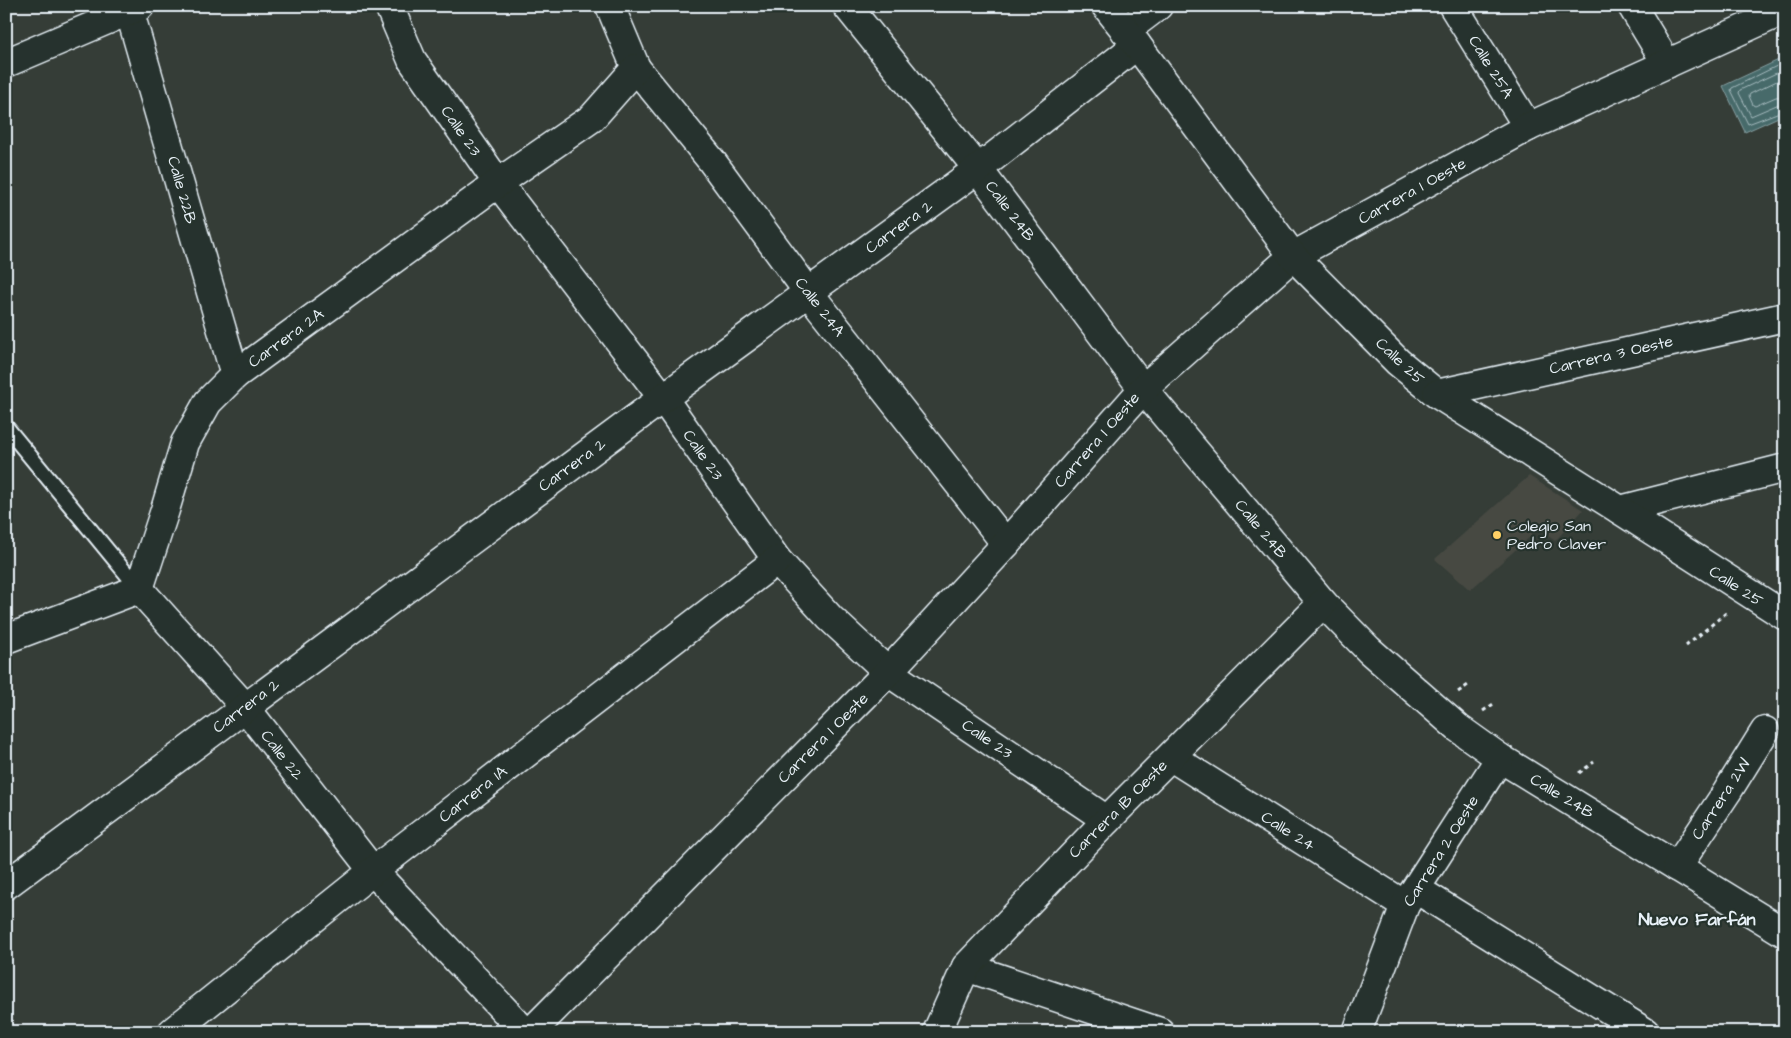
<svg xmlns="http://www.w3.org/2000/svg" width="1791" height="1038" font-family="'Architects Daughter',sans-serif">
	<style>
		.built { fill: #474943 }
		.water { fill: #466a6a; stroke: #87a0a3 }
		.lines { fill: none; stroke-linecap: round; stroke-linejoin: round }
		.shore { stroke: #a7bbbf; stroke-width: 1 }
		.lane-casing { stroke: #e8f1f8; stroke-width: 18 }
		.street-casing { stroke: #e8f1f8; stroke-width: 31 }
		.secondary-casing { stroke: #e8f1f8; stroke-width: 31 }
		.path { stroke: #e8f1f8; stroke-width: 3; stroke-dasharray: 4 4; stroke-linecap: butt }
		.lane { stroke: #26332d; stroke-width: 14 }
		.street { stroke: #26332d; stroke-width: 28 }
		.secondary { stroke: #26332d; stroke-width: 28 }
		.poi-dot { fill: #ffd166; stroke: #26332d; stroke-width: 2 }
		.labels { text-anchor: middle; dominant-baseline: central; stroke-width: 4.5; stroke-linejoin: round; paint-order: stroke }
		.street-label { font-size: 16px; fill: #e8f1f8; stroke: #26332d }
		.poi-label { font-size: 16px; fill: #e8f1f8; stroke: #26332d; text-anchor: start }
		.neighbourhood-label { font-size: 18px; font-weight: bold; fill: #e8f1f8; stroke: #26332d }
	</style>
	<rect width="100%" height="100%" fill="#353d37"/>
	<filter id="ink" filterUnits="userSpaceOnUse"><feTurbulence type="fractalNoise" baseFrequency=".02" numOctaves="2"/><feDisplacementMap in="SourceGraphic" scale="10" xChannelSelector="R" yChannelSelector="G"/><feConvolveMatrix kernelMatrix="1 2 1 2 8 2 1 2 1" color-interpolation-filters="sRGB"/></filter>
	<g filter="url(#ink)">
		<polygon class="built" points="1529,476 1583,510 1555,541 1539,529 1470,590 1435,559"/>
		<polygon class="water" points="1785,57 1785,114 1745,132 1723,86"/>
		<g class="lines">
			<g class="shore">
				<polyline points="1785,62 1732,88 1731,90 1748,124 1785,110"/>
				<polyline points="1785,69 1740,90 1739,93 1751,116 1779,104 1785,103"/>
				<polyline points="1785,77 1750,94 1749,96 1753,105 1755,106 1776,97 1785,96"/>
			</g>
			<defs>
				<polyline id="lane" points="6,427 139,589"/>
				<g id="street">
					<polyline points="128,6 235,375"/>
					<polyline points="389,6 412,60 498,183 663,398 777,560 830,618 888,672 1107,820"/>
					<polyline points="610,6 636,68 711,160 809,293 1006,544"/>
					<polyline points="847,6 978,169 1143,389 1323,603 1369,650 1458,728 1500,758 1785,933"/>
					<polyline points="1453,6 1528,127"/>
					<polyline points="1632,6 1667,64"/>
					<polyline points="1125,31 1158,6"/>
					<polyline points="6,63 140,6"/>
					<polyline points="1620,510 1785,468"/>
					<polyline points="139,589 245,707 373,871 525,1032"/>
					<polyline points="6,639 139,589 165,510 185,443 208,402 235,375 498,183 592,118 636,68"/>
					<polyline points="1171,757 1405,905"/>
					<polyline points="1677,867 1727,792 1765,731"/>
					<polyline points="6,885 663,398 978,169 1137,45"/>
					<polyline points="1416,889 1645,1032"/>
					<polyline points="966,967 1160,1032"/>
					<polyline points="172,1032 373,871 777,560"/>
					<polyline points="531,1032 888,672 1006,544 1143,389 1293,256 1528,127 1785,10"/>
					<polyline points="937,1032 966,967 1107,820 1323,603"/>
					<polyline points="1357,1032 1405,905 1500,758"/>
				</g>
				<g id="secondary">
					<polyline points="1106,6 1137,45 1293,256 1398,362 1437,394 1620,510 1785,616"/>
					<polyline points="1437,394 1785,317"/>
				</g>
			</defs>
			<use href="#lane" class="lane-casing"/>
			<use href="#street" class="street-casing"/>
			<use href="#secondary" class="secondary-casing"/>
			<g class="path">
				<polyline points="1686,646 1727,612"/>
				<polyline points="1458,692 1468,685"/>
				<polyline points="1483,711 1495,703"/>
				<polyline points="1579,773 1594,762"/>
			</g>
			<use href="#lane" class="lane"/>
			<use href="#street" class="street"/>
			<use href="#secondary" class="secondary"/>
		</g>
	</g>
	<circle class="poi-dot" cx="1497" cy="535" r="5"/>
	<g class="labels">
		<g class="street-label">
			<text transform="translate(1491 67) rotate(58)">Calle 25A</text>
			<text transform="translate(461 131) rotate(55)">Calle 23</text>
			<text transform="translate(182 190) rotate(74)">Calle 22B</text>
			<text transform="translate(1412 191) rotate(-29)">Carrera 1 Oeste</text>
			<text transform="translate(1010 211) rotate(53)">Calle 24B</text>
			<text transform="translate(899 227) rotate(-36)">Carrera 2</text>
			<text transform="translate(820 307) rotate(52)">Calle 24A</text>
			<text transform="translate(286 338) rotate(-36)">Carrera 2A</text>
			<text transform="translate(1611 355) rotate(-13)">Carrera 3 Oeste</text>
			<text transform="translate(1400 361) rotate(43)">Calle 25</text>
			<text transform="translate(1097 440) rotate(-49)">Carrera 1 Oeste</text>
			<text transform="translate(703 455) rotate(55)">Calle 23</text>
			<text transform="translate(572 465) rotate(-36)">Carrera 2</text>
			<text transform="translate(1261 529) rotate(50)">Calle 24B</text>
			<text transform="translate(1736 586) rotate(33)">Calle 25</text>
			<text transform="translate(246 706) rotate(-37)">Carrera 2</text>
			<text transform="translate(823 738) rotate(-45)">Carrera 1 Oeste</text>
			<text transform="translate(987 739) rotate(34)">Calle 23</text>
			<text transform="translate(282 755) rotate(52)">Calle 22</text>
			<text transform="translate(473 794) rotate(-38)">Carrera 1A</text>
			<text transform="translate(1562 796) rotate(31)">Calle 24B</text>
			<text transform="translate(1721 799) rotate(-57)">Carrera 2W</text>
			<text transform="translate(1118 809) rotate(-45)">Carrera 1B Oeste</text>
			<text transform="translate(1288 831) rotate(32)">Calle 24</text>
			<text transform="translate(1441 851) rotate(-58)">Carrera 2 Oeste</text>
		</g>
		<g class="poi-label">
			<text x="1507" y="526">Colegio San<tspan x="1507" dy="18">Pedro Claver</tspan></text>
		</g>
		<g class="neighbourhood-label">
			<text x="1697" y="919">Nuevo Farfán</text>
		</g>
	</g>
	<rect width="1791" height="1038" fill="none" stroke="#26332d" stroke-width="25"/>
	<rect x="12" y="12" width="1766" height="1013" fill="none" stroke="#e8f1f8" stroke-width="2" filter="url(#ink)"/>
</svg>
